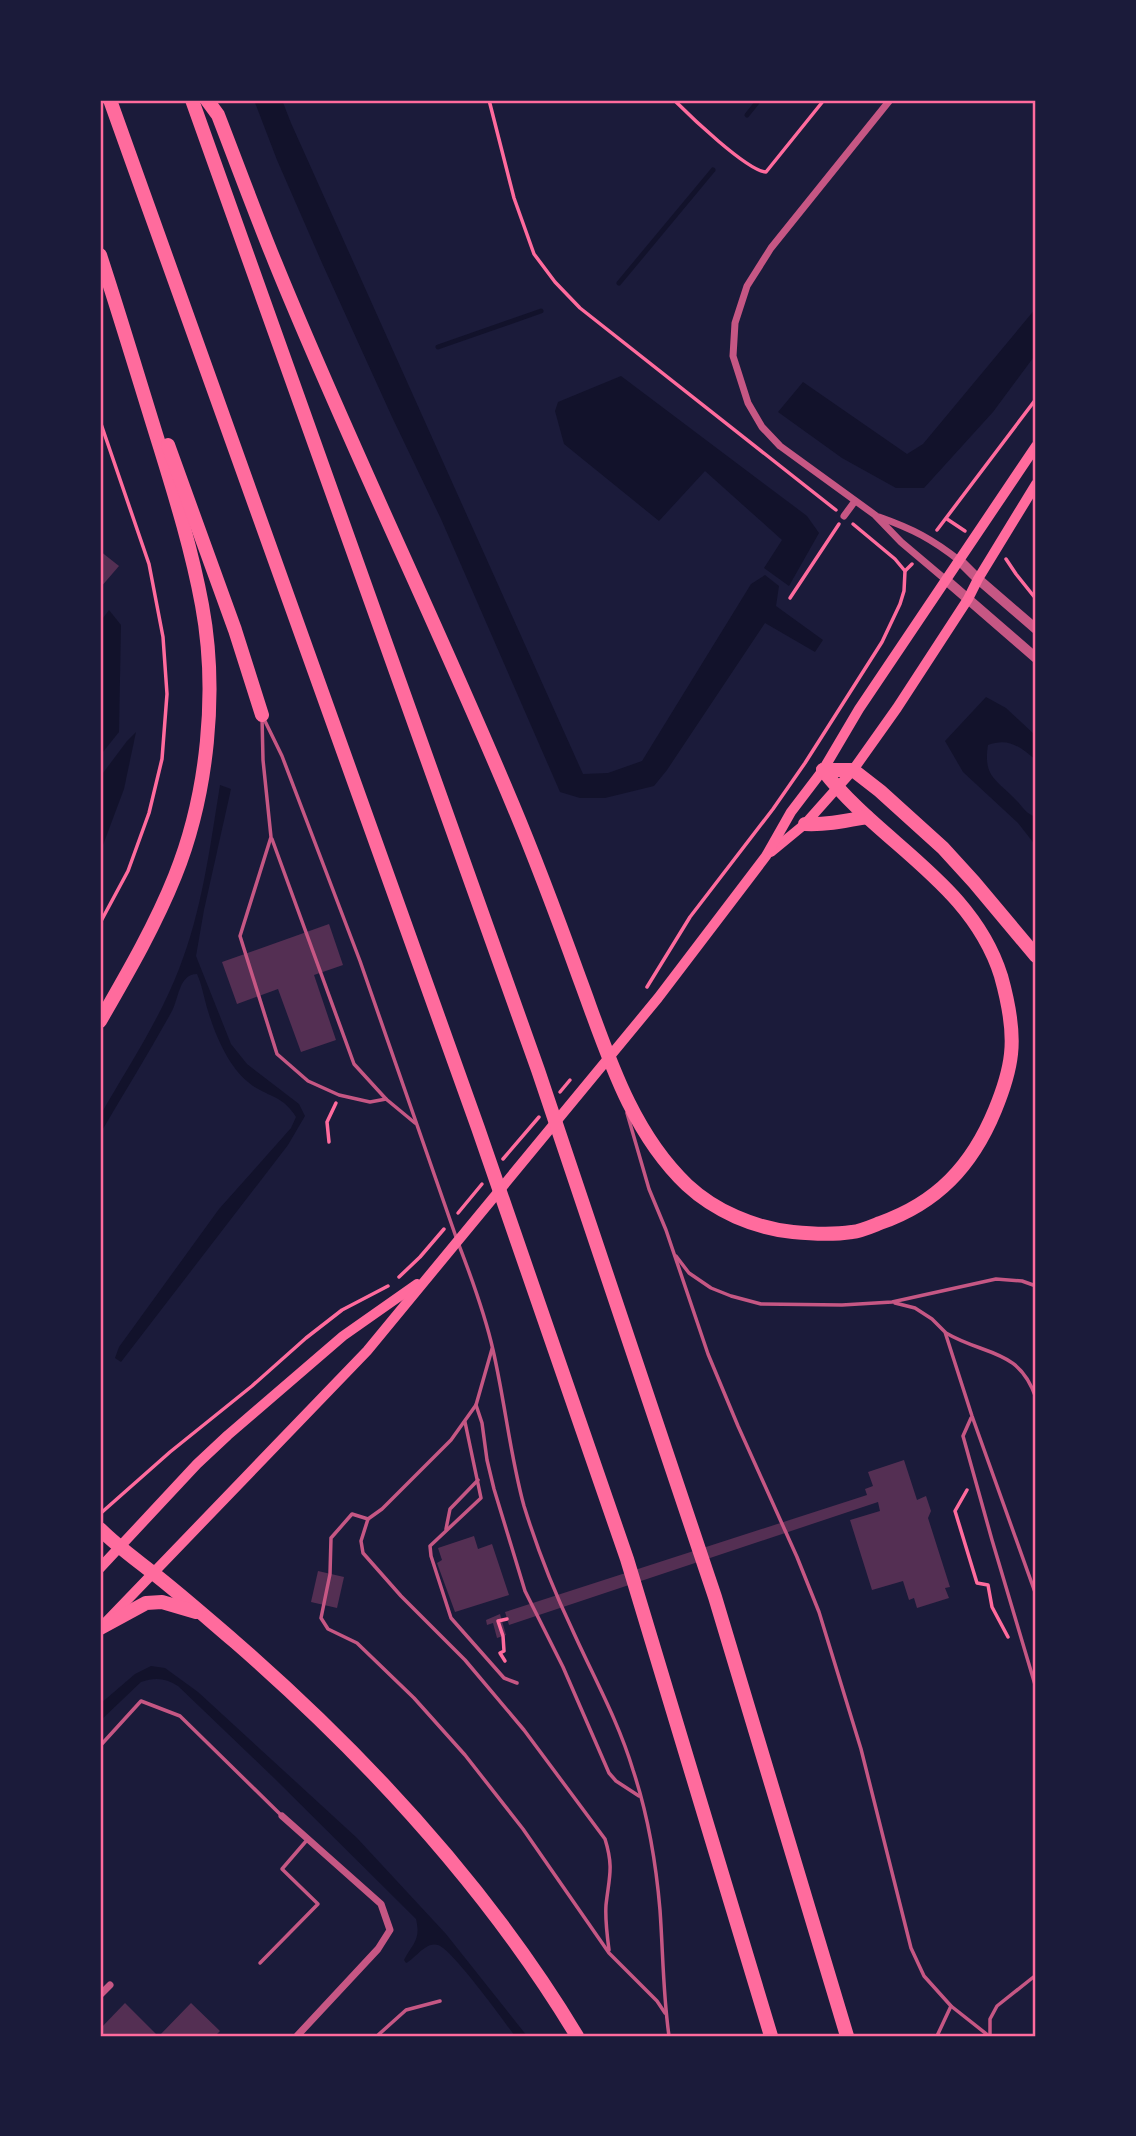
<svg xmlns="http://www.w3.org/2000/svg" width="1136" height="2136" font-family="Arial,sans-serif">
	<style>
		.water { fill: #12122b }
		.lines { fill: none; stroke-linecap: round; stroke-linejoin: round }
		.stream { stroke: #12122b; stroke-width: 5 }
		.building { fill: #542f53 }
		.path { stroke: #ff6b9d; stroke-width: 3.5 }
		.service { stroke: #c65784; stroke-width: 3.5 }
		.minor { stroke: #c65784; stroke-width: 7 }
		.tertiary { stroke: #c65784; stroke-width: 10 }
		.secondary { stroke: #ff6b9d; stroke-width: 10 }
		.motorway { stroke: #ff6b9d; stroke-width: 14 }
		.neatline { fill: none; stroke: #ff6b9d; stroke-width: 2.5 }
	</style>
	<rect width="100%" height="100%" fill="#1b1b3a"/>
	<g class="water">
		<polygon points="254,100 282,100 291,123 583,774 608,773 642,761 751,584 765,575 779,586 776,606 823,640 815,652 765,623 667,770 654,786 605,798 580,798 560,792 441,519 392,417 322,263 277,160"/>
		<polygon points="1036,308 1036,354 993,412 924,488 896,488 842,458 778,412 803,382 907,454 923,444"/>
		<polygon points="621,376 807,516 819,533 789,586 764,568 782,540 705,471 659,521 564,444 555,411 558,402"/>
		<polygon points="109,610 121,625 119,732 103,752 100,750 100,622"/>
		<path d="M 986,697 L 1006,708 L 1036,736 L 1036,760 C 1020,747 1009,737 988,745 C 983,777 996,779 1016,800 C 1023,807 1026,814 1036,817 L 1036,846 L 1018,823 L 963,772 L 945,741 Z"/>
		<polygon points="136,732 124,789 100,853 100,777 127,741"/>
		<path d="M 220,785 L 231,789 L 204,910 L 196,956 L 231,1044 L 247,1064 L 299,1104 L 305,1116 L 288,1145 L 121,1362 L 115,1358 L 119,1347 L 219,1209 L 291,1128 L 296,1117 C 282,1094 265,1097 248,1082 C 228,1066 215,1034 208,1011 C 204,998 202,985 197,974 C 179,974 179,998 172,1011 C 149,1053 124,1093 100,1134 L 100,1116 C 127,1068 159,1021 179,969 C 202,911 210,847 220,785 Z"/>
		<path d="M 151,1666 L 165,1668 L 198,1692 L 357,1838 L 446,1934 L 527,2036 L 515,2036 C 504,2021 451,1948 438,1945 C 426,1941 416,1958 406,1963 L 404,1960 C 413,1943 421,1940 416,1919 L 274,1778 L 178,1686 C 166,1678 155,1677 141,1682 L 100,1721 L 100,1704 L 135,1674 Z"/>
	</g>
	<g class="lines">
		<g class="stream">
			<polyline points="747,115 759,100"/>
			<polyline points="619,283 713,170"/>
			<polyline points="438,347 541,311"/>
		</g>
	</g>
	<g class="building">
		<polygon points="100,551 119,566 100,588"/>
		<polygon points="329,924 343,965 314,975 336,1040 301,1052 278,989 237,1004 222,962"/>
		<polygon points="904,1460 917,1500 926,1496 931,1511 928,1518 950,1587 945,1588 949,1598 917,1608 914,1598 909,1600 903,1581 872,1590 850,1520 880,1511 878,1502 509,1625 505,1612 867,1495 865,1489 873,1486 868,1472"/>
		<polygon points="474,1536 478,1549 492,1544 509,1595 455,1612 437,1563 442,1560 438,1548"/>
		<polygon points="318,1571 344,1577 337,1608 311,1602"/>
		<polygon points="500,1614 506,1635 497,1638 493,1623 487,1625 486,1620"/>
		<polygon points="125,2003 158,2036 100,2036 100,2029"/>
		<polygon points="191,2003 220,2031 217,2034 219,2036 159,2036"/>
	</g>
	<g class="lines">
		<g class="path">
			<polyline points="489,100 514,198 534,254 555,282 580,308 836,510"/>
			<path d="M 674,100 C 689,115 747,171 766,172 L 824,100"/>
			<polyline points="100,421 149,564 163,637 167,694 162,759 149,813 128,871 100,923"/>
			<polyline points="947,519 965,531"/>
			<polyline points="853,524 895,559 905,571"/>
			<polyline points="937,530 1036,399"/>
			<polyline points="1006,559 1016,574 1036,599"/>
			<polyline points="790,598 839,524"/>
			<polyline points="647,987 690,917 773,809 805,763 882,642 900,604 904,591 905,571 912,564"/>
			<polyline points="560,1092 570,1080"/>
			<polyline points="329,1142 327,1122 336,1103"/>
			<polyline points="503,1159 539,1117"/>
			<polyline points="458,1213 482,1184"/>
			<polyline points="399,1277 420,1257 444,1229"/>
			<polyline points="967,1490 955,1511 977,1583 988,1585 992,1607 1008,1637"/>
			<polyline points="101,1513 170,1452 252,1386 306,1338 342,1310 388,1286"/>
			<polyline points="505,1661 500,1653 504,1651 503,1636 498,1621 507,1619"/>
		</g>
		<g class="service">
			<polyline points="262,717 263,760 271,837 240,936 277,1054 308,1081 339,1095 370,1102 386,1099"/>
			<polyline points="263,717 282,756 360,961 456,1237"/>
			<polyline points="272,839 354,1064 386,1099 415,1123"/>
			<polyline points="627,1113 649,1189 666,1230 708,1354 738,1426 797,1557 819,1612 861,1749 911,1948 924,1976 951,2006 989,2036"/>
			<path d="M 459,1245 C 472,1279 485,1314 493,1350 C 505,1402 510,1455 524,1506 C 537,1548 553,1589 572,1629 C 593,1676 618,1720 633,1770 C 648,1815 656,1863 660,1910 C 663,1952 663,1994 669,2036"/>
			<polyline points="676,1256 689,1273 711,1288 731,1296 761,1304 842,1305 892,1302 996,1279 1022,1281 1036,1286"/>
			<polyline points="895,1303 915,1308 932,1319 945,1332 972,1416 1036,1595"/>
			<path d="M 946,1333 C 985,1356 1019,1348 1036,1398"/>
			<polyline points="492,1349 476,1405 451,1440 382,1509 368,1519 352,1514 331,1538 330,1574 321,1618 328,1629 357,1643 414,1698 465,1755 523,1829 609,1953 657,2001 665,2013"/>
			<polyline points="476,1405 482,1423 487,1460 494,1489 525,1591 563,1667 609,1773 616,1781 639,1796"/>
			<polyline points="971,1418 963,1436 992,1540 1036,1688"/>
			<polyline points="465,1422 481,1498 430,1546 431,1556 451,1618 504,1678 517,1683"/>
			<path d="M 368,1519 L 361,1541 L 363,1553 L 401,1596 L 465,1660 L 524,1730 L 605,1839 C 614,1868 609,1877 606,1905 C 605,1920 607,1935 609,1950"/>
			<polyline points="446,1529 450,1509 478,1480"/>
			<polyline points="100,1746 141,1701 180,1716 282,1816"/>
			<polyline points="260,1963 318,1904 282,1869 307,1840"/>
			<polyline points="377,2036 406,2010 440,2001"/>
			<polyline points="937,2036 951,2006"/>
			<polyline points="990,2036 990,2019 997,2006 1036,1975"/>
		</g>
		<g class="minor">
			<polyline points="890,100 771,248 747,286 735,323 733,356 748,403 762,427 780,446 875,515 901,542 946,580"/>
			<polyline points="844,516 855,501"/>
			<path d="M 879,517 C 913,529 932,539 960,561"/>
			<polyline points="282,1816 381,1904 390,1930 378,1949 297,2036"/>
			<polyline points="100,1995 110,1985"/>
		</g>
		<g class="tertiary">
			<polyline points="960,561 978,579 1036,629"/>
			<polyline points="946,580 1036,658"/>
		</g>
		<g class="secondary">
			<polyline points="771,852 805,824 853,770 897,708 968,599 978,579 1036,484"/>
			<polyline points="100,1568 197,1464 228,1435 343,1336 417,1284"/>
			<polyline points="106,1622 367,1351 658,998 766,856 791,812 823,770 859,709 1036,446"/>
		</g>
		<g class="motorway">
			<polyline points="110,100 478,1128 627,1559 771,2036"/>
			<polyline points="192,100 538,1070 715,1597 847,2036"/>
			<path d="M 207,100 L 218,115 C 237,164 255,213 275,262 C 349,444 436,621 512,803 C 536,860 558,919 579,977 C 606,1049 629,1130 687,1185 C 715,1211 754,1228 793,1232 C 813,1234 832,1235 852,1232 C 861,1231 870,1227 880,1223 C 937,1203 972,1166 995,1110 C 1002,1093 1009,1073 1011,1054 C 1014,1028 1008,1001 1001,976 C 972,883 879,843 823,770"/>
			<path d="M 100,255 C 121,319 140,383 160,447 C 176,499 192,551 202,605 C 218,691 208,794 175,876 C 155,926 127,974 100,1021"/>
			<polyline points="168,445 235,630 262,715"/>
			<polyline points="823,770 853,770 880,791 943,848 974,882 1036,956"/>
			<path d="M 805,824 C 826,825 845,821 867,817"/>
			<path d="M 100,1529 C 117,1546 134,1558 153,1573 C 180,1594 207,1618 234,1641 C 366,1756 486,1885 577,2036"/>
			<polyline points="100,1628 146,1603 162,1602 196,1612"/>
		</g>
	</g>
	<rect width="1136" height="2136" fill="none" stroke="#1b1b3a" stroke-width="203"/>
	<rect x="102" y="102" width="932" height="1933" class="neatline"/>
</svg>
